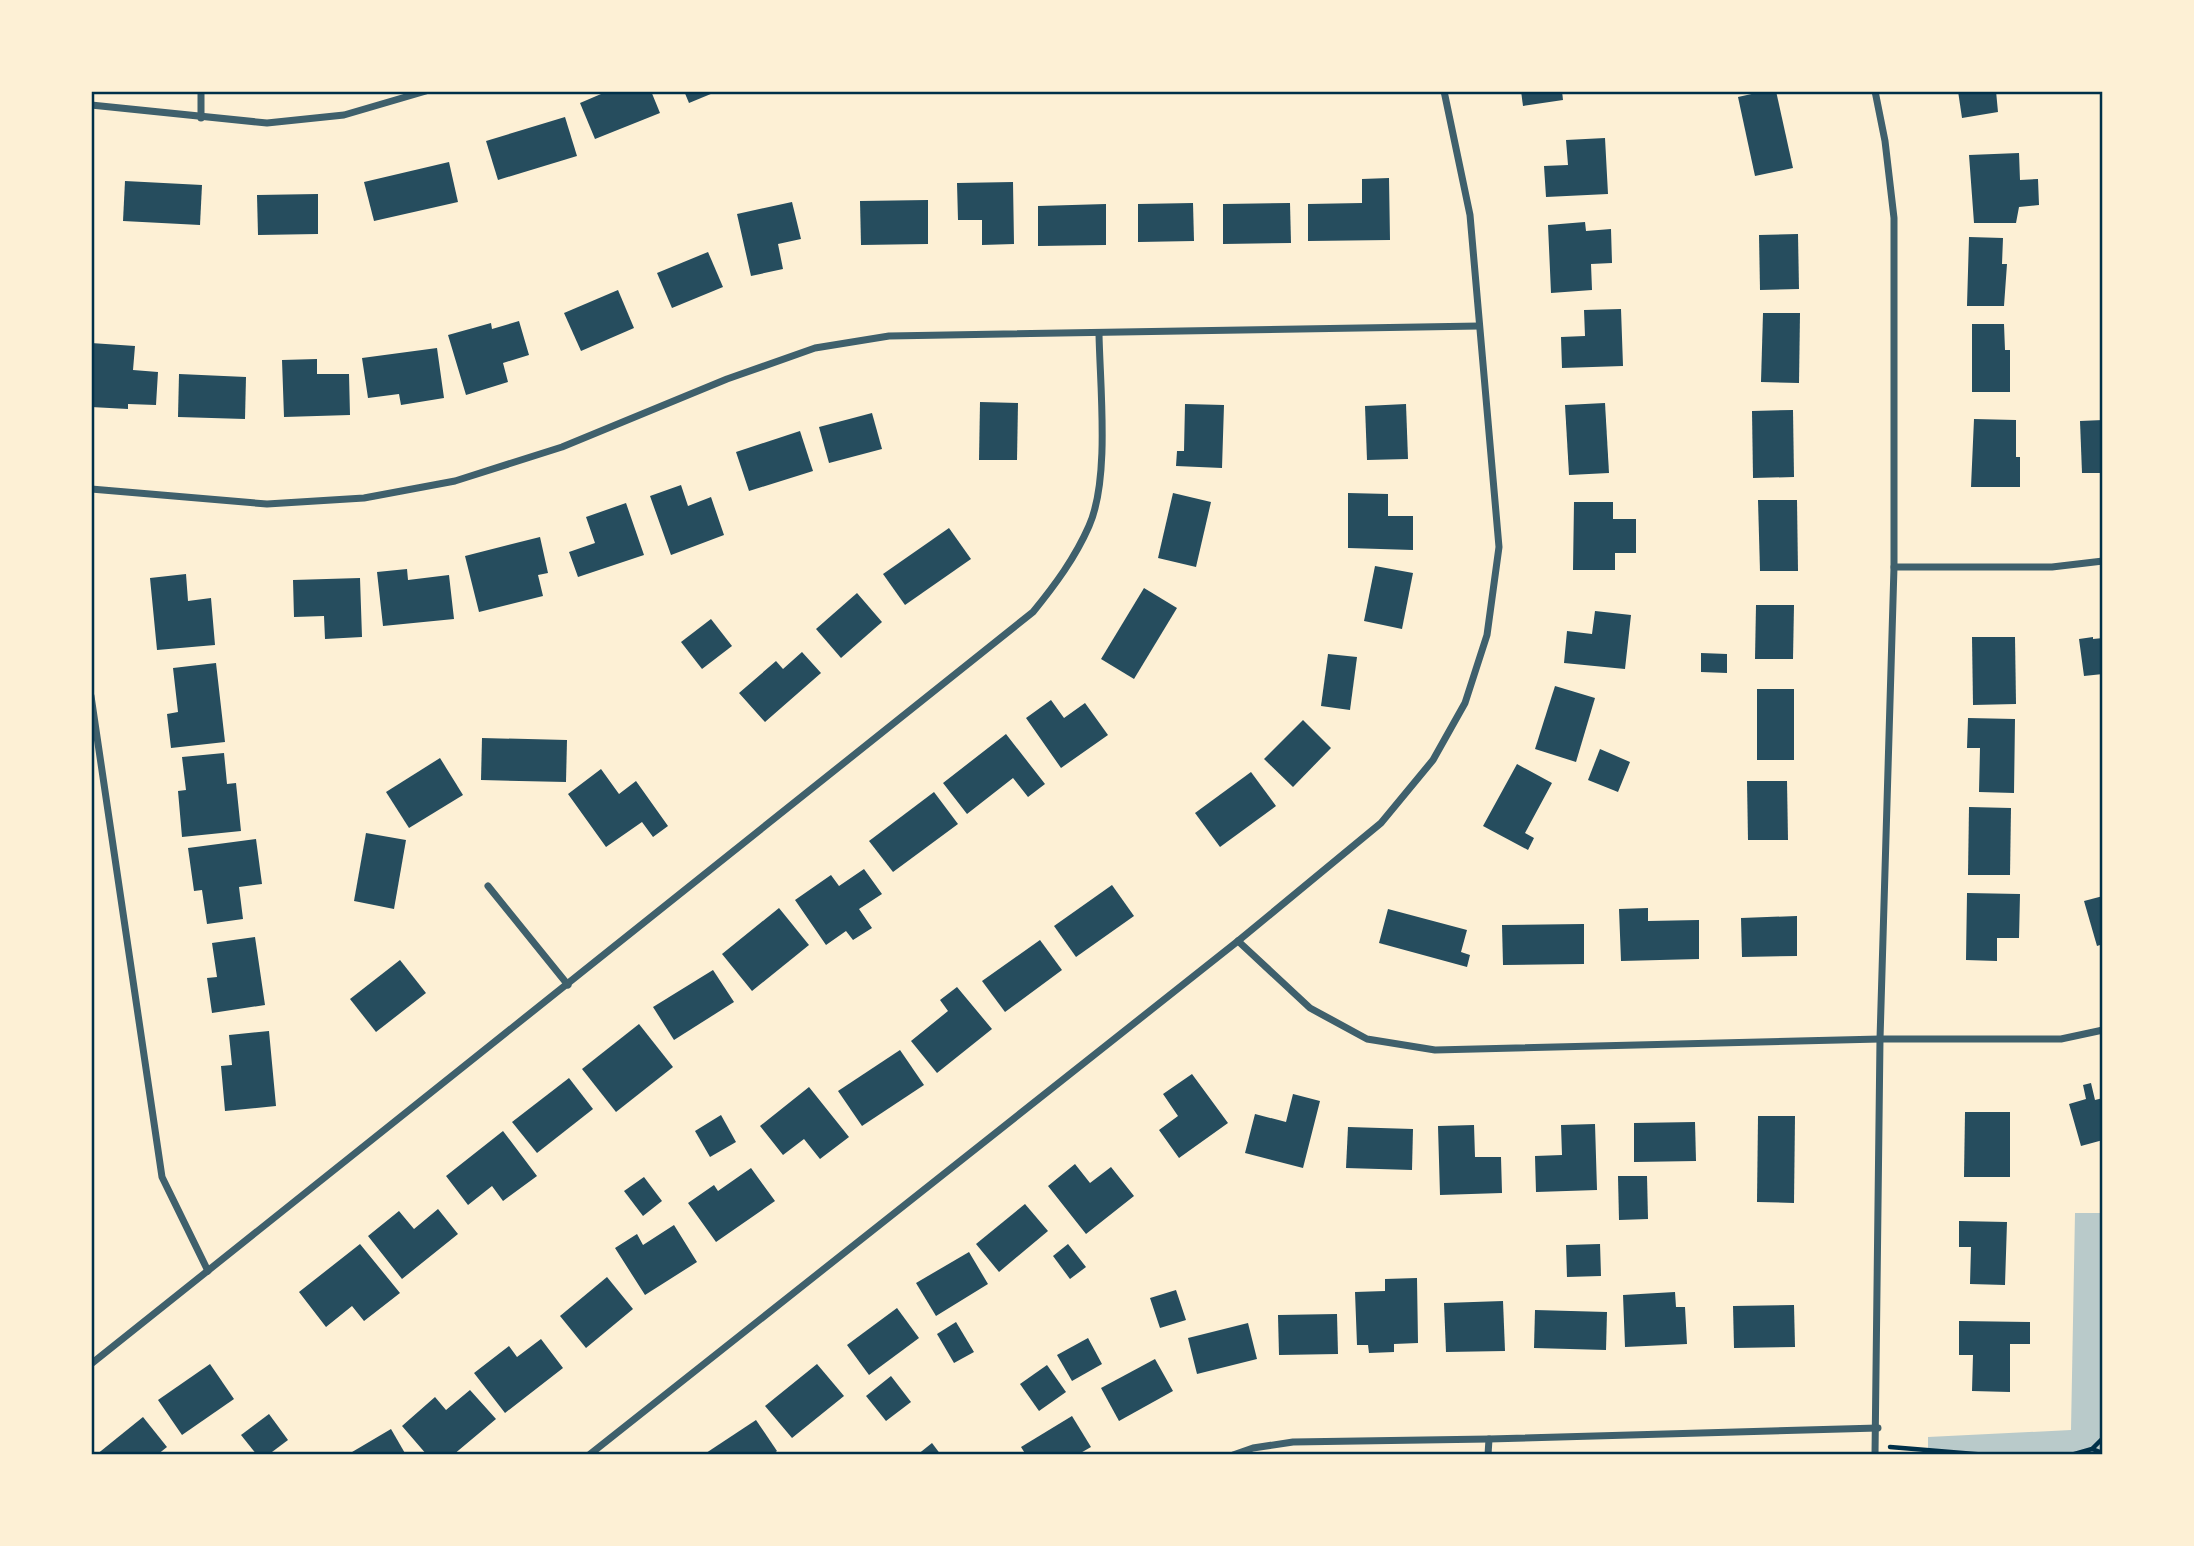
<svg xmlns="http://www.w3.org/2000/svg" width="2194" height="1546" font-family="Figtree,sans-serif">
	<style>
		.green { fill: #b9caca }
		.building { fill: #264d5e }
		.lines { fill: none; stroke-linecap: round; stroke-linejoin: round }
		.path { stroke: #003049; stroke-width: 4.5 }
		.minor { stroke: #3f606c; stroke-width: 7 }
		.neatline { fill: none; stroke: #003049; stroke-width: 2.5 }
	</style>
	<rect width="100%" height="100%" fill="#fdf0d5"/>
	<polygon class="green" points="2075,1213 2103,1213 2103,1455 1928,1455 1928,1437 2071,1430"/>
	<g class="building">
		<polygon points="608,91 651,91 660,113 595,139 580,103"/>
		<polygon points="684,91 718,91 689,103"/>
		<polygon points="1521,91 1562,91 1563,100 1523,106"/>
		<polygon points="1765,91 1776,91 1793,168 1755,176 1738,97"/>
		<polygon points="1958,91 1996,91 1998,112 1962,118"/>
		<polygon points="565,117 577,156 498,180 486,141"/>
		<polygon points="1605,138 1608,194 1546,197 1544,166 1568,165 1566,140"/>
		<polygon points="2019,153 2020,180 2038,179 2039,205 2019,207 2016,223 1974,223 1969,155"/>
		<polygon points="449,162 458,202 374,221 364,182"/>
		<polygon points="1389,178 1390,240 1308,241 1308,204 1362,203 1362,179"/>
		<polygon points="125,181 202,185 200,225 123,221"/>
		<polygon points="1013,182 1014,244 982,245 982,220 958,220 957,183"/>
		<polygon points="318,194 318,234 258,235 257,195"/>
		<polygon points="928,200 928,244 861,245 860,201"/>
		<polygon points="792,202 801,239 778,244 783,269 751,276 737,214"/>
		<polygon points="1193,203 1194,241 1138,242 1138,204"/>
		<polygon points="1290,203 1291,243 1223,244 1223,204"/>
		<polygon points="1106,204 1106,245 1038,246 1038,206"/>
		<polygon points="1585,222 1586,231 1611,229 1612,263 1591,264 1592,290 1551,293 1548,225"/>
		<polygon points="1798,234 1799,289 1760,290 1759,235"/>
		<polygon points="1969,237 2003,238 2002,264 2007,264 2004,306 1967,306"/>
		<polygon points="708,252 723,287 672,308 657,273"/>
		<polygon points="618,290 634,328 581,351 564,313"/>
		<polygon points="1621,309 1623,366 1562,368 1561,337 1585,336 1584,310"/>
		<polygon points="1763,313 1800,313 1799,383 1761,382"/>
		<polygon points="519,321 529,355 503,363 508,382 466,395 448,335 491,323 492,329"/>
		<polygon points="1972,324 2004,324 2005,350 2010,350 2010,392 1972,392"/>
		<polygon points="91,343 135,346 133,370 158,372 156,405 128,404 128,409 91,407"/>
		<polygon points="437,348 444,398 401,405 399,394 368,398 362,358"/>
		<polygon points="317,359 317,374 349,374 350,415 284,417 282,360"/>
		<polygon points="179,374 246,377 245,419 178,417"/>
		<polygon points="980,402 1018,403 1017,460 979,460"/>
		<polygon points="1605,403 1609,473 1569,475 1565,405"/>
		<polygon points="1185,404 1224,405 1222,468 1176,466 1177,451 1184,451"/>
		<polygon points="1406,404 1408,459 1367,460 1365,406"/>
		<polygon points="1793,410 1794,477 1753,478 1752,411"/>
		<polygon points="872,413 882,449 829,463 819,427"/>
		<polygon points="1974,419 2016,420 2016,457 2020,457 2020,487 1971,487"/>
		<polygon points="2103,420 2103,473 2082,473 2080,421"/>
		<polygon points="800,431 813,471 749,491 736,452"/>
		<polygon points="681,485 688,506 711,497 724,535 671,555 650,496"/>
		<polygon points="1173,493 1211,502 1196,567 1158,558"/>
		<polygon points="1348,493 1388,494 1388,516 1413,516 1413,550 1348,548"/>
		<polygon points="1758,500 1797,500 1798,571 1760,571"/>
		<polygon points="1574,502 1613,502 1613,519 1636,519 1636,553 1615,553 1615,570 1573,570"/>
		<polygon points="626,503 644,555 578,577 569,552 595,543 586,517"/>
		<polygon points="949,528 971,559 905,605 883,574"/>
		<polygon points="540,537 548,573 538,575 543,596 479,612 465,556"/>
		<polygon points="1375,566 1413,573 1402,629 1364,621"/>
		<polygon points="407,569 408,580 449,575 454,619 383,626 377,572"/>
		<polygon points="186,574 188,601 211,598 215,645 157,650 150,578"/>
		<polygon points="360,578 362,637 325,639 324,616 294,617 293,580"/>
		<polygon points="1144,588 1177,608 1134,679 1101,659"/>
		<polygon points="857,593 882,622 841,658 816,629"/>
		<polygon points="1756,605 1794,605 1793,659 1755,659"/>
		<polygon points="1595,611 1631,615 1625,669 1564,663 1567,631 1592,634"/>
		<polygon points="711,619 732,646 702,669 681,642"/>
		<polygon points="1972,637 2015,637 2016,704 1973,705"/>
		<polygon points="2093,637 2093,639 2103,638 2103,674 2084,676 2079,639"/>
		<polygon points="802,652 821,673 765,722 739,693 776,661 783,669"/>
		<polygon points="1701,653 1727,654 1727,673 1701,672"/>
		<polygon points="1328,654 1357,657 1350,710 1321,706"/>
		<polygon points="216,663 225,742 171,748 167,714 178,712 173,668"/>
		<polygon points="1555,686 1595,698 1576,762 1535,749"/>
		<rect x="1757" y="689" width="37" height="71"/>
		<polygon points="1051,700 1064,718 1085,703 1108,735 1061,768 1026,718"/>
		<polygon points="1968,718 2015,719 2014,793 1979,792 1980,748 1967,748"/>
		<polygon points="1303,720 1331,748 1293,787 1264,759"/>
		<polygon points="1006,734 1045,784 1028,797 1013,778 967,814 943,783"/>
		<polygon points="482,738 567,740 566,782 481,780"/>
		<polygon points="1600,749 1630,762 1618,792 1588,780"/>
		<polygon points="224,753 227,784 236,783 241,831 182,837 178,791 186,790 182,757"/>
		<polygon points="440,758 463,795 409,828 386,792"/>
		<polygon points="1517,764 1552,783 1525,833 1534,838 1528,850 1483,826"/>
		<polygon points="601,769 619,794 636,781 668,826 653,837 642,822 606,847 568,794"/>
		<polygon points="1251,772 1276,806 1220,847 1195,813"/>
		<polygon points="1747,781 1787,781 1788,840 1748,840"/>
		<polygon points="934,792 958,824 893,872 869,841"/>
		<polygon points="1969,807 2011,808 2010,875 1968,875"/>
		<polygon points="366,833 406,840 394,909 354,901"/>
		<polygon points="256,839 262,884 239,887 243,919 207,924 202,890 194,891 188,848"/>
		<polygon points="864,869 882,894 859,909 872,928 853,940 846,931 826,945 795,900 831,875 839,886"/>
		<polygon points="1112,885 1134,916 1076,957 1054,926"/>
		<polygon points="1967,893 2020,894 2019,938 1997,938 1997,961 1966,960"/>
		<polygon points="2103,896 2103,944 2097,946 2084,901"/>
		<polygon points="779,908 809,945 752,991 722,954"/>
		<polygon points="1648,908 1648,921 1699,920 1699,959 1621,961 1619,909"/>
		<polygon points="1388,909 1467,930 1461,952 1470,955 1467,967 1379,943"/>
		<polygon points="1797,916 1797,956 1742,957 1741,918"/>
		<polygon points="1584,924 1584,964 1503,965 1502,925"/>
		<polygon points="255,937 265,1005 212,1013 207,978 217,977 212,943"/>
		<polygon points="1040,940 1062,970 1005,1012 982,981"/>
		<polygon points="400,960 426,993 376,1032 350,999"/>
		<polygon points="713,970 734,1002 674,1040 653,1007"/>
		<polygon points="957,987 992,1029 937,1073 911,1041 948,1011 940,1000"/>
		<polygon points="639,1024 673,1067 616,1112 582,1069"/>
		<polygon points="269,1031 276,1106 225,1111 221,1066 232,1065 229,1035"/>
		<polygon points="900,1050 924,1085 862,1126 838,1091"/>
		<polygon points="1192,1074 1228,1123 1179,1158 1159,1130 1178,1116 1163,1094"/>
		<polygon points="569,1078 593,1109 537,1153 512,1122"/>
		<polygon points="2091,1083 2095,1100 2103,1098 2103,1140 2081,1146 2069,1104 2086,1099 2083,1085"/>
		<polygon points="809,1087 849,1137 820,1159 804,1139 783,1155 760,1126"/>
		<polygon points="1293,1094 1320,1101 1303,1168 1245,1153 1255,1114 1286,1122"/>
		<polygon points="1965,1112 2010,1112 2010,1177 1964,1177"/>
		<polygon points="721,1115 736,1142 710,1157 695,1131"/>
		<polygon points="1758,1116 1795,1116 1794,1203 1757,1202"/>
		<polygon points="1695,1122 1696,1161 1634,1162 1634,1123"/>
		<polygon points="1595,1124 1597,1190 1536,1192 1535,1156 1562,1155 1561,1125"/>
		<polygon points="1474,1125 1475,1157 1501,1157 1502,1193 1440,1195 1438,1126"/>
		<polygon points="1348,1127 1413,1129 1412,1170 1346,1168"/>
		<polygon points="503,1131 537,1176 503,1201 492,1186 468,1205 446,1176"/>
		<polygon points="1075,1164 1090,1183 1111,1167 1134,1196 1086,1234 1048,1186"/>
		<polygon points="751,1168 775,1201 716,1242 688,1203 714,1185 718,1191"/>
		<polygon points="1618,1176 1647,1176 1648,1219 1619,1220"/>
		<polygon points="644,1177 662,1201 643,1216 624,1191"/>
		<polygon points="1025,1204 1048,1231 999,1272 976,1244"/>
		<polygon points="438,1209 458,1234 402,1279 368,1236 399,1211 414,1229"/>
		<polygon points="1959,1221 2007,1222 2005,1285 1970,1284 1971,1247 1959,1247"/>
		<polygon points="674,1225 697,1262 645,1295 615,1248 637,1234 643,1245"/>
		<polygon points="360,1244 400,1293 364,1321 352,1306 326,1327 299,1292"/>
		<polygon points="1068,1244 1086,1267 1070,1279 1053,1256"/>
		<polygon points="1600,1244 1601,1276 1567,1277 1566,1245"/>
		<polygon points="969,1252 988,1284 936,1316 916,1283"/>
		<polygon points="607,1277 633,1309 586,1348 560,1316"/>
		<polygon points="1417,1278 1418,1343 1394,1344 1394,1352 1369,1353 1368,1345 1357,1345 1355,1292 1385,1291 1385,1279"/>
		<polygon points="1176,1290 1186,1320 1160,1328 1150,1298"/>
		<polygon points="1675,1292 1676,1307 1685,1307 1687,1344 1625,1347 1623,1295"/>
		<polygon points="1503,1301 1505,1351 1446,1352 1444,1303"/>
		<polygon points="1794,1305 1795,1347 1734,1348 1733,1306"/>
		<polygon points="897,1308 919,1338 869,1375 847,1345"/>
		<polygon points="1535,1310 1607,1312 1606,1350 1534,1348"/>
		<polygon points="1337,1314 1338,1354 1279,1355 1278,1315"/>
		<polygon points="1959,1321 2030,1322 2030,1344 2010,1344 2010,1392 1972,1391 1973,1355 1959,1355"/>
		<polygon points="956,1322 974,1352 954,1363 937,1334"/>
		<polygon points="1248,1323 1257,1359 1197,1374 1188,1338"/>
		<polygon points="1088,1338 1102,1364 1072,1381 1057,1355"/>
		<polygon points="541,1339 563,1368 505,1413 474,1373 509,1346 517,1357"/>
		<polygon points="1155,1359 1173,1391 1119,1421 1101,1388"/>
		<polygon points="210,1364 234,1399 182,1435 158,1400"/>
		<polygon points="817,1364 844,1396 792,1438 765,1406"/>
		<polygon points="1047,1365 1066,1392 1039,1411 1020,1384"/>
		<polygon points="891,1376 911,1402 886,1421 866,1396"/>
		<polygon points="470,1390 496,1419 453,1455 427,1455 402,1426 435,1397 446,1410"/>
		<polygon points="269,1414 288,1440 268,1455 257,1455 241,1435"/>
		<polygon points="1072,1416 1091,1447 1077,1455 1026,1455 1021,1447"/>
		<polygon points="143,1417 167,1447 157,1455 96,1455"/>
		<polygon points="756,1420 777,1451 772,1455 703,1455"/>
		<polygon points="391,1429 406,1455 347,1455"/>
		<polygon points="932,1443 941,1455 917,1455"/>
	</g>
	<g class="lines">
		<g class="path">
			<polyline points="1890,1447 1987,1455"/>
			<polyline points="2092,1449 2103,1453"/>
			<polyline points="2071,1455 2092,1449 2103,1438"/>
		</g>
		<g class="minor">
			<polyline points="201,91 201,118"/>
			<polyline points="1875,91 1885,141 1894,218 1894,567 1880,1039 1875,1455"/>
			<polyline points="91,105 267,123 344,115 426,91"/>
			<polyline points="91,489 267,504 364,498 455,481 562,447 727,379 815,348 889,336 1479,326"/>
			<polyline points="1894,567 2052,567 2103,561"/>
			<polyline points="91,696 162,1177 208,1271"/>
			<polyline points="488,886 568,985"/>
			<polyline points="1238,941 1310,1008 1367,1039 1435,1050 1880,1039 2061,1039 2103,1030"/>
			<path d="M 91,1364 L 1033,612 C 1055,585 1075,558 1089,526 C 1110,479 1100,387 1099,334"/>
			<polyline points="589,1455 1238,941 1381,823 1433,760 1465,703 1487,635 1499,547 1470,215 1444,91"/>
			<polyline points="1233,1455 1253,1448 1293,1442 1489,1439 1878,1428"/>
			<polyline points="1488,1455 1489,1439"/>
		</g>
	</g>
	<rect width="2194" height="1546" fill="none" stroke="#fdf0d5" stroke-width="186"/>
	<rect x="93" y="93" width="2008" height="1360" class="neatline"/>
</svg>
